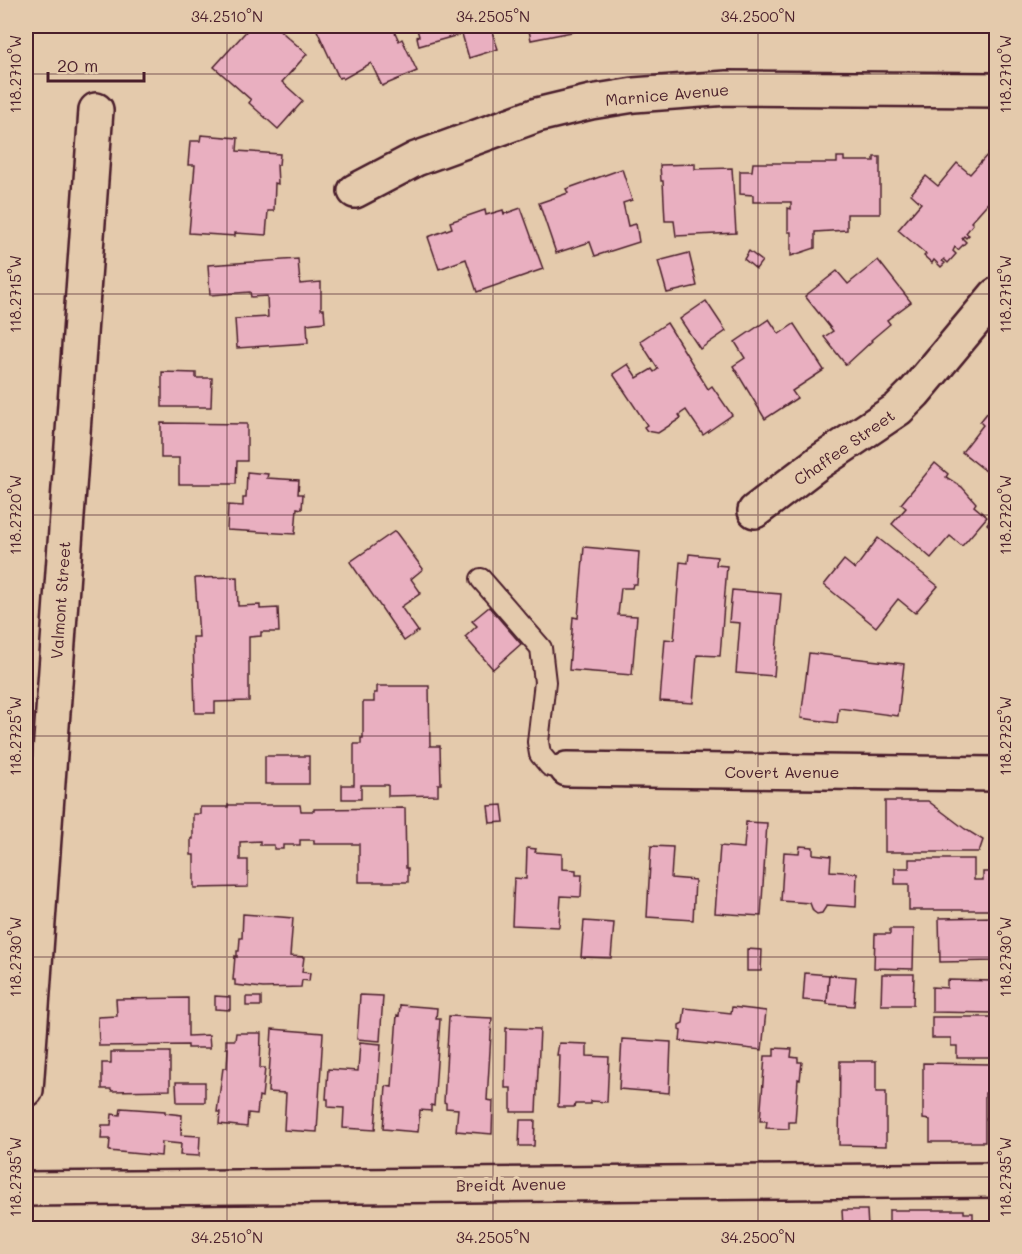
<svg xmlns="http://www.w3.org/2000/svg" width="1022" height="1254" font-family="Mali,sans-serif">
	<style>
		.building { fill: #e9afc0; stroke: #4a1f2b; stroke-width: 1.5 }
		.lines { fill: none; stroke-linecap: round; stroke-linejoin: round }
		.lane-casing { stroke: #4a1f2b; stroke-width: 24 }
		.street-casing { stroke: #4a1f2b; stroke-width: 38 }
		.lane { stroke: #e4caac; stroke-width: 20 }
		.street { stroke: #e4caac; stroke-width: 33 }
		.ticks { fill: none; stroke: #4a1f2b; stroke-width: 1.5; stroke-opacity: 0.45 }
		.labels { text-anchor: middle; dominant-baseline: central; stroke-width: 6; stroke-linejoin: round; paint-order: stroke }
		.street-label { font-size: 16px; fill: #4a1f2b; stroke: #e4caac }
		.neatline { fill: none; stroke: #4a1f2b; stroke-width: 2 }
		.ticks-label { font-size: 15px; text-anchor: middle; fill: #4a1f2b }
	</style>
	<rect width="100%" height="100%" fill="#e4caac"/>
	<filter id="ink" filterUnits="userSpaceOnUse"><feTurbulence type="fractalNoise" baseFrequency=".0167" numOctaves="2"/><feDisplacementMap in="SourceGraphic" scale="12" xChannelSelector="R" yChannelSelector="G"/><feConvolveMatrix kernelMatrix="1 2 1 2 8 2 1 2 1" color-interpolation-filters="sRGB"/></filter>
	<g filter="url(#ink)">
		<g class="building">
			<polygon points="251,26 275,26 307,54 282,82 303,101 278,129 249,103 251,100 214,67"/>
			<polygon points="315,26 392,26 399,41 402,39 417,71 382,86 371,63 343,79 342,77 339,78"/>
			<polygon points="416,26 490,26 498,49 469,58 462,34 419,46 417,37 419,36"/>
			<polygon points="528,26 572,26 562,28 562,29 576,27 577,31 531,40"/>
			<rect x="26" y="69" width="3" height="33"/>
			<polygon points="201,135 238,138 237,151 280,154 279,165 277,165 278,184 275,183 274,211 268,211 266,235 235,233 235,236 189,233 195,165 188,165 190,141 200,141"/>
			<polygon points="989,153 996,160 996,200 993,197 971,222 973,224 966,233 969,235 966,238 964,236 962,238 966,242 958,250 955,247 953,251 956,254 948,263 944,259 942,261 945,263 941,267 934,260 932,263 924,256 926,254 898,230 921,203 911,194 926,176 938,186 957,163 970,174"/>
			<polygon points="837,157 844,157 844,161 874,161 874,157 880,157 880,214 847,214 847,230 815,232 815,248 791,256 791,232 788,232 788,208 791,209 791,202 753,202 753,195 740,194 740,171 752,171 753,163 837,163"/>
			<polygon points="695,164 695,169 732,168 736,233 676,236 674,221 665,221 663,181 661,181 660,165"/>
			<polygon points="622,169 632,200 623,203 628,226 636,224 639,242 595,256 590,242 556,253 539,203 568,193 566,189"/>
			<polygon points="521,208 543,269 477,292 466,259 439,269 428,237 452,228 450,222 485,210 486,215 503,210 504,214"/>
			<polygon points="749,251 762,261 756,269 744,259"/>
			<polygon points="689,253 697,286 667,293 658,261"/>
			<polygon points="298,259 300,284 321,282 321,309 324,309 325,322 307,324 308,343 237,348 235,319 268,317 267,296 251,297 250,292 210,295 208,265"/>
			<polygon points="878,260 911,302 887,320 890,324 871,340 872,341 846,365 824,337 833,331 805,296 837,271 848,284"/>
			<polygon points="706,301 726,331 700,349 680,319"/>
			<polygon points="769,319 779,334 794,324 824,370 792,391 797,398 765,419 733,366 745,358 735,342"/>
			<polygon points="667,323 708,389 712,386 732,415 703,435 686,410 679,415 681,418 658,433 647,431 644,427 647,425 613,374 628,364 637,378 652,369 654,372 658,369 640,341"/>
			<polygon points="162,372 196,373 196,378 212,378 211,407 162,407"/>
			<polygon points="996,402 996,479 962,452 983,425 980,422"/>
			<polygon points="161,423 247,424 247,461 237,461 236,484 179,484 179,458 161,458"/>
			<polygon points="935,463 948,474 946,477 962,487 976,503 974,506 987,517 962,546 950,536 931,558 892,524 906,508 901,504"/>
			<polygon points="247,472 268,474 267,478 299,480 298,494 303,494 302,509 297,508 295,534 227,530 228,505 243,506 243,498 246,498"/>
			<polygon points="996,512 996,532 987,524"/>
			<polygon points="395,531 423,569 411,579 421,593 401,607 418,631 404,641 350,562"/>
			<polygon points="878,538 938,586 915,613 898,599 876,627 824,585 844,560 855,569"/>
			<polygon points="584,547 639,552 637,584 633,584 632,588 621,588 618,615 637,616 632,675 569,670 573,617 578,618"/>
			<polygon points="689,554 717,557 716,565 727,566 720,656 697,655 693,703 660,701 665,639 674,640 680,562 688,563"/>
			<polygon points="237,577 238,606 260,605 260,609 278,608 279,632 261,632 261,636 249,637 249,701 215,702 215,713 195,713 193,637 199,637 195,578"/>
			<polygon points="732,590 781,594 774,676 736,673 740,623 729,622"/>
			<polygon points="489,607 521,644 493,669 465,637 477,626 472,621"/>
			<polygon points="809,653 904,664 898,716 839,708 837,723 801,718"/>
			<polygon points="377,686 429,686 430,746 440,746 441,784 438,784 438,795 388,796 388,785 361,785 361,799 342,799 342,785 354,785 354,744 361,744 361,738 363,738 363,702 374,702 374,693 377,693"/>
			<rect x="265" y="756" width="44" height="28"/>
			<polygon points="885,801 928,801 965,829 983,840 979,852 885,852"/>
			<polygon points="228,805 300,805 301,811 314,811 314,809 405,808 406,868 408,868 408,882 359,882 359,844 314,844 314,840 300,840 300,845 283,845 283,849 274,849 274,845 260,845 260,841 240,842 240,860 248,860 248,887 194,888 194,855 191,855 191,839 193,839 193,814 200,814 200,807 228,807"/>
			<polygon points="502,805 504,822 490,823 488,806"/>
			<polygon points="746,822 767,823 761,916 715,913 720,846 744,848"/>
			<polygon points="651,846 673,847 671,878 695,880 693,920 647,917"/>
			<polygon points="800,846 813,847 813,854 831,856 830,871 857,873 856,907 827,905 822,913 817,914 813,911 810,903 781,901 784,852 799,853"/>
			<polygon points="527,848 536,849 535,852 562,854 562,869 576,870 576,875 582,875 581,897 561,896 559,927 512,925 514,878 526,879"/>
			<polygon points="909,859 974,859 974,880 983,880 983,872 996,872 996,910 909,910 909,884 895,884 895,868 909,868"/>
			<polygon points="243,914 293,918 290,956 304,957 302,972 310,973 309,981 302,980 301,987 263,988 235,985 235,980 233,980 235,956 237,957 237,951 239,951 240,938 242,938"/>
			<polygon points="996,917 996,961 940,962 939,918"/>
			<polygon points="584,921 614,923 611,958 581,957"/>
			<polygon points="890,929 914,929 913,969 874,968 875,934 890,934"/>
			<polygon points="747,949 762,950 761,971 747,971"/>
			<polygon points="805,973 829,975 827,1002 803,1000"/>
			<polygon points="882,974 914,974 913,1005 881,1005"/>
			<polygon points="829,975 856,977 854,1006 827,1004"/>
			<polygon points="947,980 995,981 994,1013 932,1012 932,987 947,988"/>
			<polygon points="360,995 383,996 380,1041 357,1039"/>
			<polygon points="215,996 230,997 230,1010 215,1009"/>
			<rect x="246" y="997" width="15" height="9"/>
			<polygon points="188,998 188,1036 209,1035 210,1048 188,1048 188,1045 99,1046 98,1017 117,1016 116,999"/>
			<polygon points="400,1005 437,1008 436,1019 440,1019 434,1106 431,1105 431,1111 420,1110 418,1132 383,1129 386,1086 392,1087 397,1015 399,1016"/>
			<polygon points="732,1007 766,1011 762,1050 680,1041 681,1031 679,1030 679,1025 683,1023 685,1008 731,1013"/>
			<polygon points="449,1016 492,1018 487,1100 493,1101 492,1134 456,1131 458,1109 446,1108 446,1103 444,1102"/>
			<polygon points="932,1017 996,1017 996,1058 957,1058 957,1046 951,1046 951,1038 932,1038"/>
			<polygon points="506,1028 540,1029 536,1112 511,1112 511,1088 505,1088"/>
			<polygon points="272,1029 323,1033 317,1132 284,1130 286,1093 268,1092"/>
			<polygon points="236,1033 261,1033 260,1068 265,1068 262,1097 259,1096 257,1114 248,1113 247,1127 219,1124 220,1112 217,1112 223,1068 227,1068 228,1048 226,1048 226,1040 235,1040"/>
			<polygon points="622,1039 671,1042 669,1093 619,1089"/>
			<polygon points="360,1042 381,1044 375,1130 343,1128 344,1108 328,1107 328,1099 326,1099 328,1069 358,1071"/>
			<polygon points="559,1043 587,1044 587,1056 609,1057 607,1102 591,1101 591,1104 575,1104 574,1107 558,1107 560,1055 557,1055"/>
			<polygon points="774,1048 792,1049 791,1057 798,1058 798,1062 802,1062 800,1080 798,1079 795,1122 789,1122 789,1129 766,1128 767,1121 760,1121 765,1056 774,1056"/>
			<polygon points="111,1052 170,1052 170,1090 112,1091 111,1089 102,1089 102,1063 111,1063"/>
			<polygon points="840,1061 876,1061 876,1092 886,1092 886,1146 839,1145"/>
			<polygon points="923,1063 990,1064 990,1093 985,1093 985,1142 930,1142 930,1120 923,1119"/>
			<polygon points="176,1082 205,1082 205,1102 177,1102"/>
			<polygon points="121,1108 165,1111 165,1113 182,1115 181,1135 200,1136 199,1156 180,1155 181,1144 162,1142 161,1156 109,1151 110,1139 101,1139 102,1125 111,1125 112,1114 120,1115"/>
			<polygon points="520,1120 535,1120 534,1146 519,1146"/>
			<polygon points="842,1210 867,1210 868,1228 843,1228"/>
			<polygon points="889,1210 964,1210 964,1213 973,1213 973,1228 889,1228"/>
		</g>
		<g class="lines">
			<defs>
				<polyline id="lane" points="481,579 541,648 545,682 538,742 540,754 550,766 567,769"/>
				<g id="street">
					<polyline points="355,191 416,159 537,115 591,102 634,95 727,88 996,90"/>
					<polyline points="755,511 818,463 898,409 915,392 996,295"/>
					<polyline points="567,769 996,774"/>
					<polyline points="26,1090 96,110"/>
					<polyline points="26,1189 996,1180"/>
				</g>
			</defs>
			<use href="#lane" class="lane-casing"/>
			<use href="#street" class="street-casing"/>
			<use href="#lane" class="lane"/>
			<use href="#street" class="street"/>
		</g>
	</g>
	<path class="ticks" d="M 227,26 L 227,1228M 493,26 L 493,1228M 758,26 L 758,1228M 26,74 L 996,74M 26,294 L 996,294M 26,515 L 996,515M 26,736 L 996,736M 26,957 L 996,957M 26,1177 L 996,1177"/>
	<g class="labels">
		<g class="street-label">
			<text transform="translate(667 94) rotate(-5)">Marnice Avenue</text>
			<text transform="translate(844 447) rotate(-35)">Chaffee Street</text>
			<text transform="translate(60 600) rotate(-86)">Valmont Street</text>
			<text x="782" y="771">Covert Avenue</text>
			<text transform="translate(511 1184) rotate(-1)">Breidt Avenue</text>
		</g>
	</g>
	<rect width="1022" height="1254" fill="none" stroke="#e4caac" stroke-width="66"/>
	<path d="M48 72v9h96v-9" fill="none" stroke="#4a1f2b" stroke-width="3"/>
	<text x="57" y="72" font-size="18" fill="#4a1f2b" stroke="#e4caac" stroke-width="4.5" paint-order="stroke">20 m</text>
	<rect x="33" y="33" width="956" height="1188" class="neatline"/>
	<g class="ticks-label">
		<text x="227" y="22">34.2510°N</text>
		<text x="493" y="22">34.2505°N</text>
		<text x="758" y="22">34.2500°N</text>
		<text transform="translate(1006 74) rotate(-90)" y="5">118.2710°W</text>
		<text transform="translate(16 74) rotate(-90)" y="5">118.2710°W</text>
		<text transform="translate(1006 294) rotate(-90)" y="5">118.2715°W</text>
		<text transform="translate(16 294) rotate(-90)" y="5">118.2715°W</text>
		<text transform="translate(1006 515) rotate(-90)" y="5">118.2720°W</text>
		<text transform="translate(16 515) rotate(-90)" y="5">118.2720°W</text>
		<text transform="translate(1006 736) rotate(-90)" y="5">118.2725°W</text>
		<text transform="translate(16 736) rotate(-90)" y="5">118.2725°W</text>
		<text transform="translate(16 957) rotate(-90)" y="5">118.2730°W</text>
		<text transform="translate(1006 957) rotate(-90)" y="5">118.2730°W</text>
		<text transform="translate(16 1177) rotate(-90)" y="5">118.2735°W</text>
		<text transform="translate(1006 1177) rotate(-90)" y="5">118.2735°W</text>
		<text x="227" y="1243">34.2510°N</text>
		<text x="493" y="1243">34.2505°N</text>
		<text x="758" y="1243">34.2500°N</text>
	</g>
</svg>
